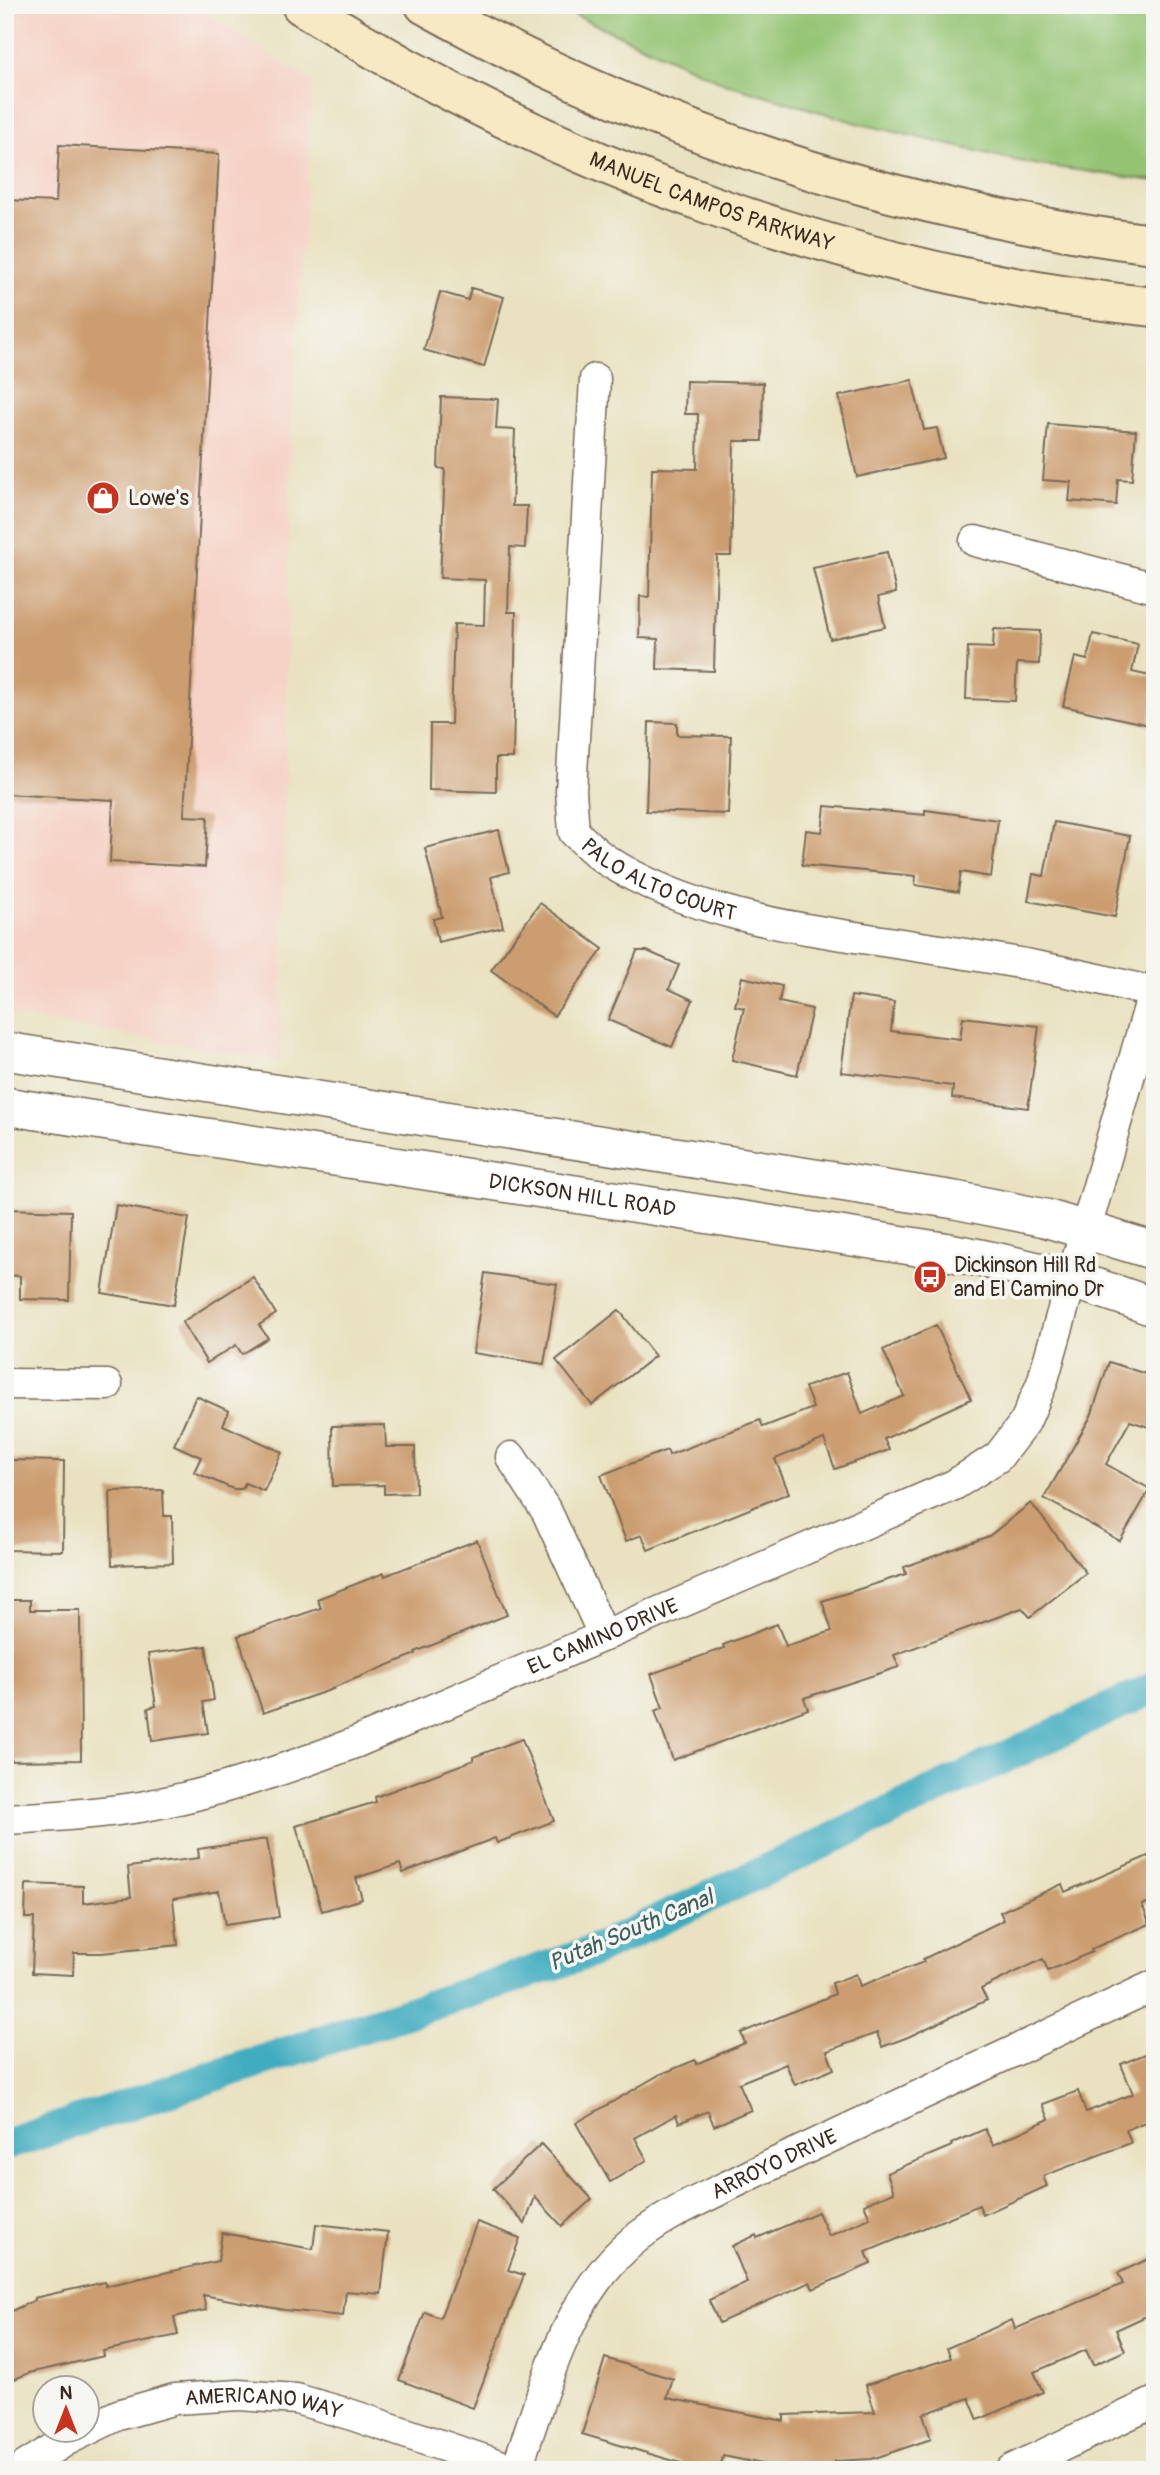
<svg xmlns="http://www.w3.org/2000/svg" width="1160" height="2475" font-family="Pangolin,sans-serif">
	<style>
		.built { fill: #f6d1c5 }
		.green { fill: #94c473; stroke: #687748; stroke-width: 2 }
		.lines { fill: none; stroke-linecap: round; stroke-linejoin: round }
		.canal { stroke: #41acc0; stroke-width: 32 }
		.building { fill: #cc9d70 }
		.minor-casing { stroke: #786a56; stroke-width: 33 }
		.tertiary-casing { stroke: #786a56; stroke-width: 40 }
		.secondary-casing { stroke: #786a56; stroke-width: 42 }
		.minor { stroke: #fff; stroke-width: 30 }
		.tertiary { stroke: #fff; stroke-width: 37 }
		.secondary { stroke: #f7e9c3; stroke-width: 38 }
		.labels { text-anchor: middle; dominant-baseline: central; stroke-width: 7; stroke-linejoin: round; paint-order: stroke }
		.street-label { font-size: 21px; fill: #3b2a1e; stroke: #f6f6f2 }
		.poi-label { font-size: 21px; fill: #3b2a1e; stroke: #f6f6f2; text-anchor: start }
		.water-label { font-size: 23px; font-style: italic; fill: #3d5e5f; stroke: #f6f6f2 }
	</style>
	<rect width="100%" height="100%" fill="#f6f6f2"/>
	<filter id="ink" filterUnits="userSpaceOnUse"><feTurbulence type="fractalNoise" baseFrequency=".0143" numOctaves="2"/><feDisplacementMap in="SourceGraphic" scale="14" xChannelSelector="R" yChannelSelector="G"/><feConvolveMatrix kernelMatrix="1 2 1 2 8 2 1 2 1" color-interpolation-filters="sRGB"/></filter>
	<filter id="wash" filterUnits="userSpaceOnUse"><feTurbulence type="fractalNoise" baseFrequency=".00686" numOctaves="4" result="noise"/><feDisplacementMap in="SourceGraphic" scale="28" xChannelSelector="R" yChannelSelector="G"/><feGaussianBlur stdDeviation="1.57" result="paint"/><feColorMatrix in="noise" values="0 0 0 0 0 0 0 0 0 0 0 0 0 0 0 0 0 1.4 0 .05"/><feComposite in="paint" operator="in"/></filter>
	<g filter="url(#wash)">
		<rect width="100%" height="100%" fill="#e9e1bf"/>
		<polygon class="built" points="5,5 193,5 313,83 290,449 281,1061 5,1014"/>
		<polygon class="green" points="553,5 1155,5 1155,181 1027,163 857,123 724,83"/>
		<g class="lines">
			<polyline class="canal" points="5,2145 589,1953 1155,1687"/>
		</g>
		<g id="blocks">
			<g class="building">
				<polygon points="59,145 219,154 184,816 208,817 205,867 110,862 113,800 5,794 5,200 56,202"/>
				<polygon points="471,288 504,297 484,367 424,350 440,292 468,300"/>
				<polygon points="912,380 924,430 937,428 944,458 857,477 839,396"/>
				<polygon points="686,381 763,383 762,441 734,441 731,556 717,556 714,671 657,669 658,639 639,638 640,596 649,597 652,468 697,469 698,414 685,414"/>
				<polygon points="441,397 498,399 496,429 515,430 512,506 527,506 525,548 510,547 508,612 516,612 513,758 496,758 496,792 429,790 430,724 451,724 454,624 484,625 485,580 440,578 445,469 438,468"/>
				<polygon points="1048,424 1136,431 1132,480 1118,479 1116,505 1069,501 1071,482 1043,480"/>
				<polygon points="887,552 896,593 878,597 885,627 830,639 813,568"/>
				<polygon points="994,629 1040,631 1039,664 1017,663 1015,701 966,699 968,647 993,648"/>
				<polygon points="1093,634 1138,644 1132,672 1155,677 1155,699 1149,725 1063,706 1075,657 1087,660"/>
				<polygon points="649,722 677,723 677,735 731,736 728,814 646,811"/>
				<polygon points="825,806 925,815 925,810 998,820 991,877 961,872 958,892 915,885 916,876 802,865 806,830 822,832"/>
				<polygon points="1054,822 1130,836 1115,917 1028,901 1033,874 1044,876"/>
				<polygon points="499,830 509,872 491,877 503,927 438,942 433,919 442,917 425,848"/>
				<polygon points="540,903 603,949 554,1016 491,970"/>
				<polygon points="637,951 647,951 679,965 669,989 693,1000 672,1047 608,1020"/>
				<polygon points="742,977 782,986 779,1002 812,1009 797,1075 732,1060 744,1008 735,1006"/>
				<polygon points="851,996 894,1002 891,1031 960,1039 963,1017 1039,1026 1028,1108 952,1098 953,1086 841,1072"/>
				<polygon points="116,1205 189,1218 174,1305 102,1293"/>
				<polygon points="5,1209 71,1211 69,1300 20,1299 20,1276 5,1275"/>
				<polygon points="485,1273 557,1284 544,1364 473,1353"/>
				<polygon points="253,1277 276,1314 259,1325 268,1338 242,1354 236,1345 207,1363 182,1322"/>
				<polygon points="619,1310 655,1356 592,1405 556,1360"/>
				<polygon points="936,1325 971,1399 884,1439 889,1450 835,1469 824,1439 775,1459 789,1493 648,1550 642,1535 626,1541 601,1475 667,1450 669,1455 760,1420 763,1427 813,1408 805,1387 847,1372 862,1414 904,1396 883,1350"/>
				<polygon points="1109,1362 1155,1377 1155,1429 1130,1421 1106,1464 1150,1489 1120,1541 1044,1498 1091,1416"/>
				<polygon points="196,1396 229,1411 223,1425 282,1452 264,1491 245,1483 242,1489 233,1489 194,1472 201,1457 174,1445"/>
				<polygon points="385,1425 386,1447 415,1447 416,1493 384,1494 384,1485 333,1486 332,1426"/>
				<polygon points="10,1460 64,1461 63,1551 5,1550 5,1483 10,1483"/>
				<polygon points="163,1490 164,1516 172,1516 173,1563 112,1565 110,1491"/>
				<polygon points="1031,1503 1086,1573 1030,1617 1022,1608 894,1655 899,1667 804,1698 808,1709 673,1760 655,1711 663,1708 651,1674 724,1648 723,1645 777,1624 786,1646 832,1631 822,1601 906,1574 904,1567 989,1536"/>
				<polygon points="477,1540 507,1615 415,1652 416,1654 332,1688 333,1689 263,1713 238,1636 321,1608 317,1599 384,1573 385,1576"/>
				<polygon points="5,1600 30,1600 30,1610 80,1610 81,1760 5,1761"/>
				<polygon points="206,1646 214,1700 203,1702 208,1733 152,1741 148,1708 156,1706 148,1654"/>
				<polygon points="522,1739 554,1821 497,1843 495,1838 403,1873 400,1864 356,1878 362,1899 322,1911 296,1826 376,1802 375,1797 474,1760 473,1757"/>
				<polygon points="267,1839 279,1917 225,1925 219,1891 173,1899 178,1945 102,1953 74,1953 73,1975 32,1973 34,1918 25,1918 26,1884 83,1886 83,1903 131,1897 128,1867 199,1858 198,1849"/>
				<polygon points="1155,1853 1155,1900 1142,1905 1150,1924 1091,1949 1092,1952 1048,1971 1043,1959 981,1989 987,2000 908,2037 882,2047 877,2033 827,2051 834,2069 795,2085 786,2064 739,2083 751,2110 714,2126 708,2111 679,2123 676,2115 635,2138 647,2160 610,2182 576,2123 659,2075 695,2060 696,2064 745,2043 741,2033 835,1994 832,1983 856,1974 860,1986 924,1962 923,1959 1004,1920 1000,1912 1062,1884 1065,1892"/>
				<polygon points="1155,2050 1155,2143 1145,2122 1126,2130 1131,2143 1043,2176 1047,2186 983,2215 979,2205 866,2252 871,2264 813,2289 810,2282 719,2323 709,2300 747,2282 732,2246 756,2235 757,2238 818,2212 829,2236 870,2218 864,2204 894,2192 887,2173 952,2146 951,2144 985,2129 993,2145 1049,2119 1043,2104 1078,2091 1086,2112 1133,2094 1121,2064"/>
				<polygon points="541,2144 592,2199 562,2226 535,2197 525,2224 493,2189"/>
				<polygon points="477,2222 520,2238 508,2270 524,2275 473,2408 399,2380 425,2312 440,2318"/>
				<polygon points="316,2224 388,2232 381,2294 346,2291 343,2316 285,2310 203,2295 206,2310 174,2317 178,2335 103,2351 104,2356 29,2373 5,2383 5,2314 35,2300 34,2298 105,2282 105,2286 218,2261 222,2233 313,2249"/>
				<polygon points="1155,2256 1155,2312 1116,2330 1125,2351 1093,2365 1086,2350 1034,2372 1043,2392 978,2420 969,2398 923,2414 931,2439 872,2459 834,2461 834,2470 791,2470 723,2456 720,2470 702,2470 681,2466 681,2463 582,2434 605,2358 673,2379 667,2398 784,2421 784,2415 875,2412 866,2385 951,2358 947,2348 1012,2320 1015,2329 1123,2284 1118,2273"/>
			</g>
		</g>
	</g>
	<g filter="url(#ink)">
		<use href="#blocks" fill-opacity="0" stroke="#786a56" stroke-width="2"/>
		<g class="lines">
			<defs>
				<g id="minor">
					<path id="s1" d="M 595,379 L 571,791 L 574,832 C 584,841 595,853 606,860 C 700,920 814,930 921,947 C 1000,959 1078,972 1155,993"/>
					<polyline points="975,541 1155,588"/>
					<polyline points="5,1384 107,1385"/>
					<polyline points="511,1457 547,1512 604,1636"/>
					<path id="s2" d="M 5,1819 C 50,1817 95,1814 140,1807 C 214,1794 286,1769 357,1742 L 954,1485 L 998,1457 L 1025,1422 L 1042,1383 L 1155,986"/>
					<path id="s3" d="M 19,2470 L 67,2440 L 118,2415 L 175,2399 L 239,2395 L 296,2399 L 352,2415 L 514,2470"/>
					<path id="s4" d="M 516,2470 C 546,2387 566,2292 639,2236 C 673,2210 715,2193 752,2174 L 1155,1985"/>
					<polyline points="1011,2470 1155,2402"/>
				</g>
				<g id="tertiary">
					<polyline points="5,1051 955,1200 1045,1218 1155,1251"/>
					<path id="s5" d="M 5,1106 L 943,1251 C 1016,1264 1086,1281 1155,1308"/>
				</g>
				<g id="secondary">
					<path id="s6" d="M 301,5 C 552,165 857,277 1155,307"/>
					<path d="M 425,5 C 603,105 788,174 988,216 C 1043,227 1099,238 1155,244"/>
				</g>
			</defs>
			<use href="#minor" class="minor-casing"/>
			<use href="#tertiary" class="tertiary-casing"/>
			<use href="#secondary" class="secondary-casing"/>
			<use href="#minor" class="minor"/>
			<use href="#tertiary" class="tertiary"/>
			<use href="#secondary" class="secondary"/>
		</g>
	</g>
	<defs>
		<symbol id="shop-disc" viewBox="-11 -11 22 22"><circle r="9.5" fill="#c8321e" stroke="#f6f6f2"/><path d="M-5-2.5h2.3a2.7 3.5 0 0 1 5.4 0H5L5.5 6h-11ZM-1.5-2.5h3a1.5 2.3 0 0 0-3 0Z" fill="#fff"/></symbol>
		<symbol id="bus-disc" viewBox="-11 -11 22 22"><circle r="9.5" fill="#c8321e" stroke="#f6f6f2"/><path d="M-5-6H5V4H4V6H2V4H-2V6H-4V4H-5ZM-3.5-4V0h7V-4ZM-3.5 1.2v1.5H-2V1.2ZM2 1.2v1.5H3.5V1.2Z" fill="#fff"/></symbol>
	</defs>
	<g fill-rule="evenodd">
		<use href="#shop-disc" x="84" y="479" width="38" height="38"/>
		<use href="#bus-disc" x="911" y="1258" width="38" height="38"/>
	</g>
	<g class="labels">
		<g class="street-label">
			<text stroke="none"><textPath href="#s6" startOffset="457">MANUEL CAMPOS PARKWAY</textPath></text>
			<text stroke="none"><textPath href="#s1" startOffset="553">PALO ALTO COURT</textPath></text>
			<text stroke="none"><textPath href="#s5" startOffset="584">DICKSON HILL ROAD</textPath></text>
			<text stroke="none"><textPath href="#s2" startOffset="630">EL CAMINO DRIVE</textPath></text>
			<text stroke="none"><textPath href="#s4" startOffset="422">ARROYO DRIVE</textPath></text>
			<text stroke="none"><textPath href="#s3" startOffset="262">AMERICANO WAY</textPath></text>
		</g>
		<g class="poi-label">
			<text x="128" y="498">Lowe's</text>
			<text x="954" y="1265">Dickinson Hill Rd<tspan x="954" dy="24">and El Camino Dr</tspan></text>
		</g>
		<g class="water-label">
			<text transform="translate(631 1930) rotate(-23)">Putah South Canal</text>
		</g>
	</g>
	<rect width="1160" height="2475" fill="none" stroke="#f6f6f2" stroke-width="28"/>
	<g transform="translate(66 2409)"><circle r="33" fill="#f6f6f2" stroke="#aba49d" stroke-width="2"/>
	<path d="M0-5L12 26L0 18L-12 26Z" fill="#c8321e"/>
	<text y="-10" font-size="19" font-weight="bold" text-anchor="middle" fill="#3b2a1e">N</text>
	</g>
</svg>
